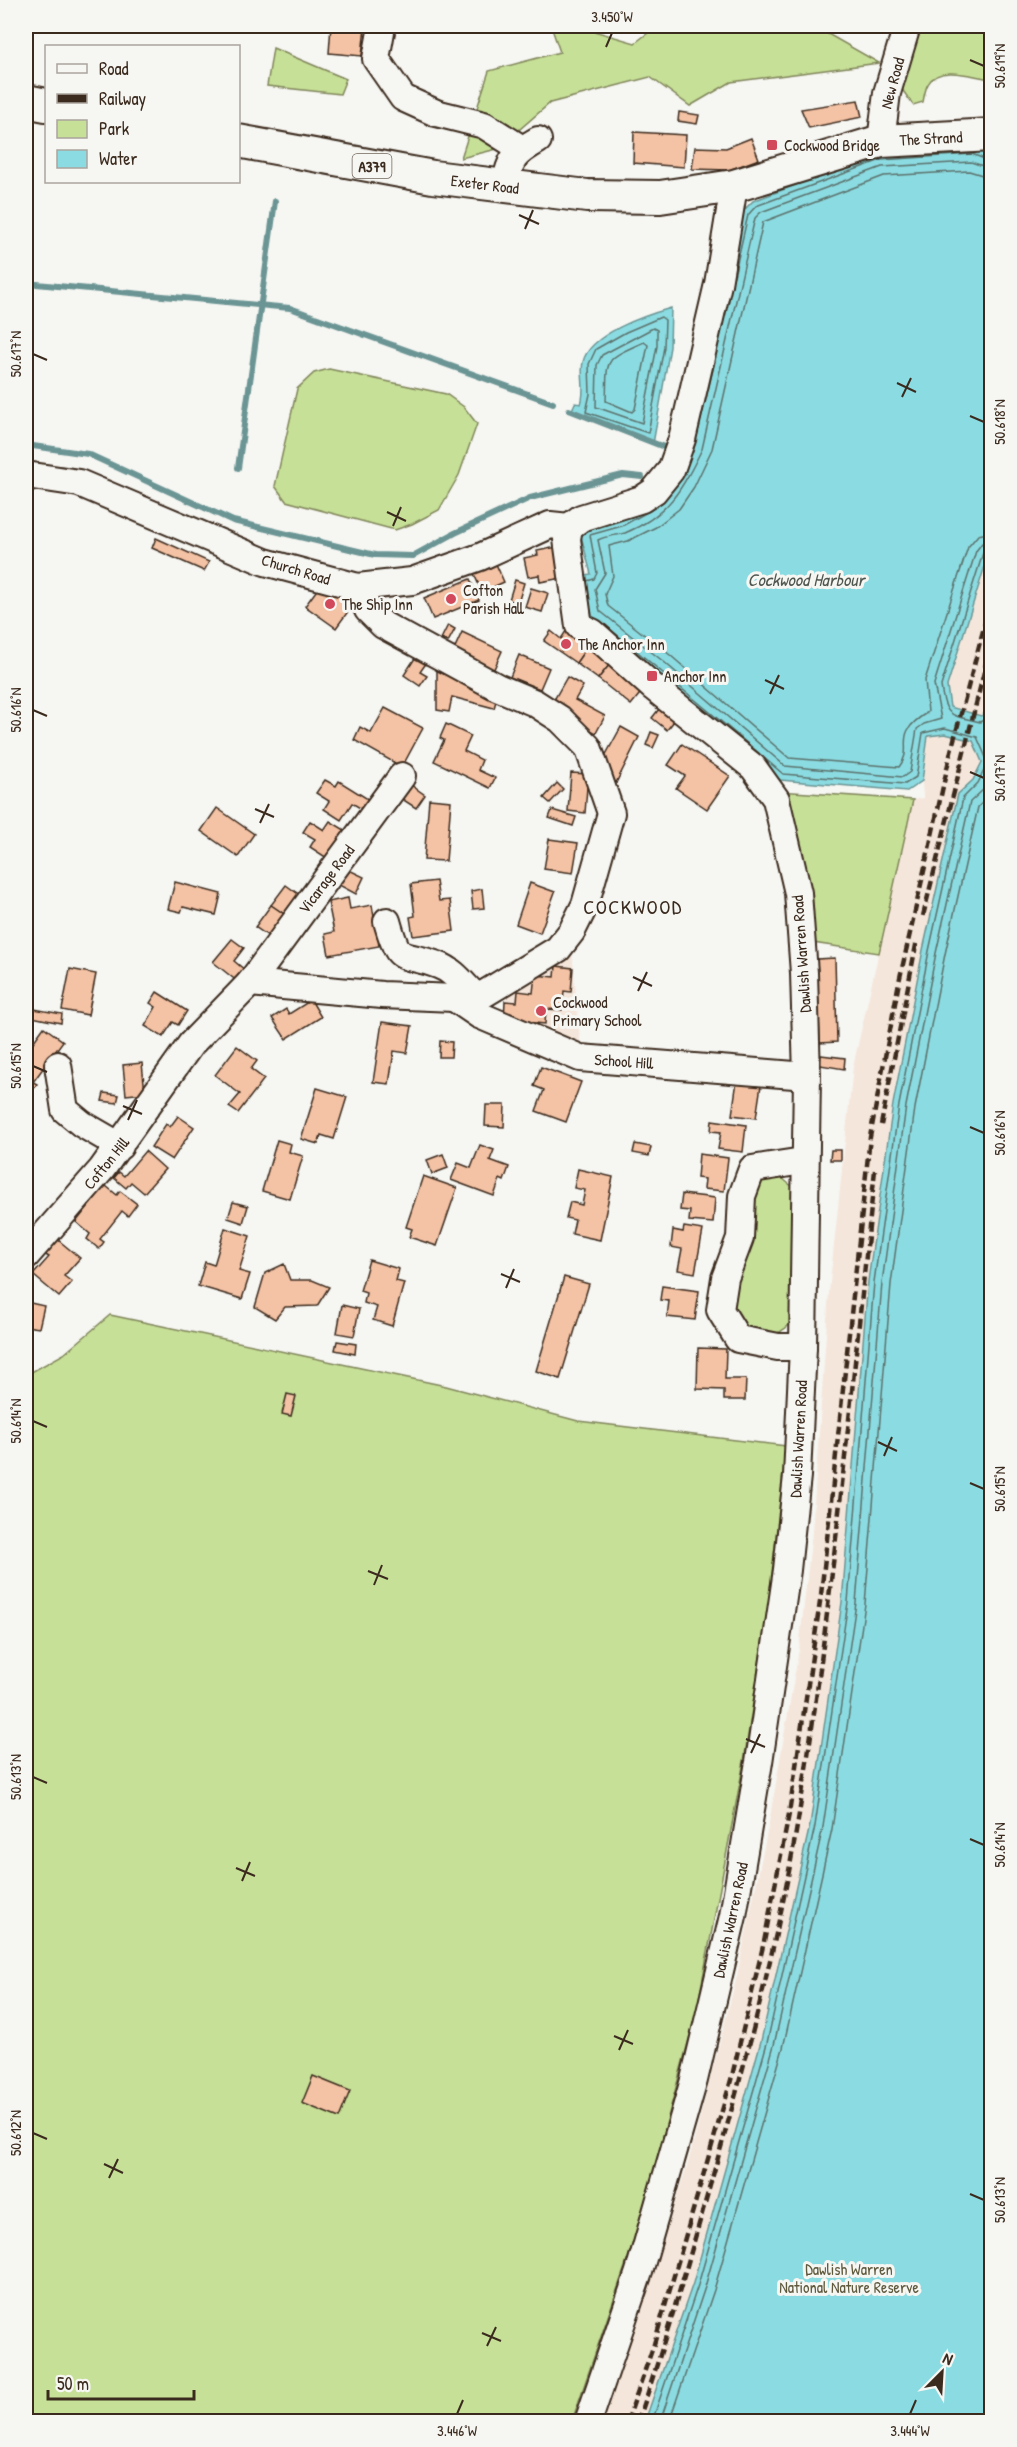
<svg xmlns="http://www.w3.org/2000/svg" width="1017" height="2447" font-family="'Patrick Hand',sans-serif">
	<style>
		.built { fill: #f5e6db }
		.green { fill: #c6e097; stroke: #80855a; stroke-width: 1.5 }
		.water { fill: #8bdce2; stroke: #6b9594; stroke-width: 1.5 }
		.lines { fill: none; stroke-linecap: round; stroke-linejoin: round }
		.shore { stroke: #5b716c; stroke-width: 1.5 }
		.stream { stroke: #6b9594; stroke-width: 6 }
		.building { fill: #f4c2a4; stroke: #3b2a1e; stroke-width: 1.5 }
		.minor-casing { stroke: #3b2a1e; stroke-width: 30 }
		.major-casing { stroke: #3b2a1e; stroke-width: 36 }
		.minor { stroke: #f6f6f2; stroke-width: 26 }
		.major { stroke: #f6f6f2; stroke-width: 32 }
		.rail { stroke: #3b2a1e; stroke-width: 4.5; stroke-dasharray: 9 4.5; stroke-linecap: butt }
		.ticks { fill: none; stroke: #3b2a1e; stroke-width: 2 }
		.poi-dot { fill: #d1495b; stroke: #f6f6f2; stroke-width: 2 }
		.labels { text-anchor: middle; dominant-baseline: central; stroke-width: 6; stroke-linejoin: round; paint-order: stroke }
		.shield { fill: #f6f6f2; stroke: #73675e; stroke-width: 1.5 }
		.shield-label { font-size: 15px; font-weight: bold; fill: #3b2a1e }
		.street-label { font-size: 16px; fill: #3b2a1e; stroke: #f6f6f2 }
		.poi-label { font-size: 16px; fill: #3b2a1e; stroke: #f6f6f2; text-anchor: start }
		.park-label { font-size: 16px; fill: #5e583c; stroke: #f6f6f2 }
		.water-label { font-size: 18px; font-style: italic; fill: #4f564f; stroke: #f6f6f2 }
		.quarter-label { font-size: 20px; letter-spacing: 1.5px; fill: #3b2a1e; stroke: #f6f6f2 }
		.neatline { fill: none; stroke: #3b2a1e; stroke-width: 2 }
		.ticks-label { font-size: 15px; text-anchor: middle; fill: #3b2a1e }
	</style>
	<rect width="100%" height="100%" fill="#f6f6f2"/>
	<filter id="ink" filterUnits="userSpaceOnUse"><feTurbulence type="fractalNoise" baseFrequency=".0167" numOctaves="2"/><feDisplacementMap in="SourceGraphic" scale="12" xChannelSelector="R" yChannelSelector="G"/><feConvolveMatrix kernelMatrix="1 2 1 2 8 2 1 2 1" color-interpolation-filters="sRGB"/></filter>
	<g filter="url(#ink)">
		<g class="built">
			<polygon points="991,547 991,707 981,716 950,707 947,686"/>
			<polygon points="945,734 973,741 982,762 973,780 958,794 923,950 893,1104 868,1281 842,1602 810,1825 761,2041 693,2283 645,2421 602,2422 688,2163 737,1976 769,1823 799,1650 812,1532 829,1292 853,1067 913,800 923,798 922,781 928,736"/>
			<polygon points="572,951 576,995 581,1052 504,1020 505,1001 511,991"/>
		</g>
		<g class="green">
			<polygon points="551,26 577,26 635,43 657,26 814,26 879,63 731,82 690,106 650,77 550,103 497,149 461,158 489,71 560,52"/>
			<path d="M 917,26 L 991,26 L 991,79 C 974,77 939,64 928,84 C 925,89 924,97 923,102 L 913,105 L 899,85 Z"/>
			<polygon points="273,48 346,79 340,94 267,86"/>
			<polygon points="329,369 446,394 464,407 477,424 459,475 439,510 412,524 395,530 286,501 275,486 297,389 314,373"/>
			<polygon points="778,791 913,800 879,953 813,943"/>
			<path d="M 776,1173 L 795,1189 L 792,1322 C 772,1345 753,1333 733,1318 L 731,1284 L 756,1180 Z"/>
			<polygon points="110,1315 446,1386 578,1421 786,1446 769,1599 744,1761 697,2009 638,2229 572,2421 26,2422 26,1375 64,1354"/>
		</g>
		<g class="water">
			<polygon points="974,148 991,157 991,547 947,686 950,707 981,716 992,707 991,2421 645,2421 693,2283 761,2041 810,1825 842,1602 868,1281 893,1104 923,950 958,794 973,780 982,762 973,741 945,734 928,736 922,781 907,791 780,780 656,672 587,618 578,576 591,574 581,536 586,529 619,521 642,509 662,494 742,212 753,201 879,154"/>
			<path d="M 671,308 L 670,347 L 653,444 L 571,412 L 575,403 L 581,404 C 586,389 580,376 583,362 C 589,334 646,315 671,308 Z"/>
		</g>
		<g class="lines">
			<g class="shore">
				<path d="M 992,169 L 971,162 L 882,167 L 761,212 L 755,218 L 702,449 C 682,489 669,515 625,533 C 617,536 607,535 598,540 L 605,573 L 595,589 L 600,611 L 664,662 L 785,766 L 903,777 L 910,772 L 917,729 L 924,724 L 941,719 L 934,684 L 976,551 L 982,543 L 992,541"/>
				<path d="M 992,178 L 969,171 L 884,176 L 763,222 L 712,449 L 694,487 L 679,509 L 656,527 L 628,541 L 609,546 L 613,576 L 605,594 L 608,606 L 670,655 L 789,758 L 899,767 C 916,746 889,736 928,712 L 925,680 L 968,547 L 978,535 L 992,532"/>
				<polyline points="734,276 748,215 756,206 881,160 972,154 992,162"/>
				<polygon points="661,317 665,320 664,347 648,433 586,412 590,394 589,364 596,349 626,332"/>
				<polygon points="653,328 657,330 657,346 642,423 596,407 597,365 602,355"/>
				<path d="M 644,342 L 648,345 L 635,409 L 632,412 L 606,401 C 608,358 601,361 644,342 Z"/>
				<polyline points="693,452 715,361"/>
				<path d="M 992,549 L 983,553 L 941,686 C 945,718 951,715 980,722 L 992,715"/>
				<polyline points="587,581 594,579 597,573 590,535 622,526 649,511"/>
				<polyline points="603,623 759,753"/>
				<polyline points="652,2422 698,2285 767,2043 815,1826 848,1602 874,1282 899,1105 929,951 963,798 978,783 988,762 977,737 945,728 923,733 916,777 905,784 783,774 763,757"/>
				<polyline points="660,2422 705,2287 774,2045 823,1827 856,1603 882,1283 906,1106 936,953 970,802 984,789 992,774"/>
				<polyline points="669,2422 714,2290 783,2048 832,1829 865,1604 891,1284 915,1108 945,954 978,807 992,793"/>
			</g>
			<g class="stream">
				<polyline points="26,283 290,308 553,403"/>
				<polyline points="569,410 664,447"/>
				<polyline points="26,445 88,454 233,521 375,555 413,556 455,533 530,498 623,475 642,477"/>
				<polyline points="238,468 275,201"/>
			</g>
		</g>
		<g class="building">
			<polygon points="331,26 365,26 362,56 329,53"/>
			<polygon points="858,100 862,117 809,128 801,109"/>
			<polygon points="679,112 699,115 697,124 678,121"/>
			<polygon points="634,132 686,135 684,167 633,163"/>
			<polygon points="751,138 759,159 729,170 692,169 695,147 726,148"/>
			<polygon points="156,538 209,562 204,571 152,548"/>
			<polygon points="557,547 562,578 540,582 539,575 528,577 524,558 538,555 537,551"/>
			<polygon points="496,564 504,582 482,592 474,574"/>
			<polygon points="470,579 479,600 433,619 424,598"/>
			<polygon points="324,580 355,602 336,628 305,606"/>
			<polygon points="515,580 524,583 518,603 509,600"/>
			<polygon points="531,588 548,593 542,612 525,607"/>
			<polygon points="448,625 455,629 448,642 441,639"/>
			<polygon points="551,631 561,639 566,631 587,647 576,663 544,641"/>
			<polygon points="462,632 502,651 493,671 453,652"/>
			<polygon points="587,647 610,664 598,679 576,663"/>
			<polygon points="417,655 427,662 420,672 427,676 420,686 404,675"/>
			<polygon points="519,655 549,668 540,689 510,677"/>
			<polygon points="610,664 643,690 631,705 598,679"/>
			<polygon points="437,668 498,694 494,708 452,697 449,712 437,710"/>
			<polygon points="567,677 583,686 575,700 605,716 596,733 550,707"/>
			<polygon points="385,708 423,728 402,767 354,740 360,727 371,733"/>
			<polygon points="659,709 674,721 667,730 652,718"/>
			<polygon points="446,724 471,736 464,751 482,760 478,770 495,778 490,788 434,761 444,740 440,738"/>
			<polygon points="621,727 639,737 613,789 604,758"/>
			<polygon points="651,732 659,735 653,748 646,745"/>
			<polygon points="682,744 730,776 707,809 676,788 685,776 668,765"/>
			<polygon points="571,773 588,774 585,813 568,811"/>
			<polygon points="325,780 336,786 339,781 371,801 365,811 352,803 341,820 324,809 329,801 316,793"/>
			<polygon points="557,783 563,789 550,803 544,798"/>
			<polygon points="411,785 425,795 416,808 402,799"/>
			<polygon points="429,799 451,801 446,861 424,860"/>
			<polygon points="217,808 254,834 238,857 201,831"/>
			<polygon points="552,810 576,817 573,826 549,818"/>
			<polygon points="310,821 324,830 330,821 348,832 330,860 310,847 315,839 303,832"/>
			<polygon points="549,839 578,843 573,873 544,869"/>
			<polygon points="347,869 364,877 356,894 339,885"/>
			<polygon points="436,881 439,901 450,900 454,931 413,936 410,917 415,916 411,884"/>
			<polygon points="175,882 221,894 216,915 183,907 181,912 168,909"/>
			<polygon points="530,883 555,892 540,933 516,924"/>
			<polygon points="286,885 301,896 287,916 271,905"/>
			<polygon points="482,889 484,908 473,909 471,891"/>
			<polygon points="348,898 350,909 372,905 379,946 329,955 325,934 334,932 328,902"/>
			<polygon points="271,905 287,916 271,938 255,927"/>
			<polygon points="232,939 244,948 234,961 246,971 238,982 213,962"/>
			<polygon points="835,958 837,1042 820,1043 817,959"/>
			<polygon points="556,966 573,968 571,992 564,991 562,1010 546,1009 545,1024 504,1020 505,1001 517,1002 518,991 533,993 535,975 555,977"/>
			<polygon points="70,969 96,974 88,1015 62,1010"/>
			<polygon points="157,992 187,1011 178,1025 173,1022 163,1037 145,1026 156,1007 150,1003"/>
			<polygon points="311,1000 321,1017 286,1039 272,1018 286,1009 289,1014"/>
			<polygon points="34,1009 62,1014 61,1023 32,1017"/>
			<polygon points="382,1022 412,1026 407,1053 394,1051 389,1084 373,1082"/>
			<polygon points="44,1027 63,1041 33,1082 37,1084 26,1100 26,1052"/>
			<polygon points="440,1041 452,1042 451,1057 439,1057"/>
			<polygon points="237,1046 257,1061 251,1069 264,1079 238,1113 229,1107 240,1094 215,1075"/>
			<polygon points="821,1055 845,1058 844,1069 820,1065"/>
			<polygon points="142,1063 145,1093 126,1095 123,1065"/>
			<polygon points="541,1067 581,1082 566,1122 536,1111 544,1090 534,1086"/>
			<polygon points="737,1081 761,1085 756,1118 732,1115"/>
			<polygon points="317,1088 347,1097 334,1139 321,1135 318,1144 301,1139"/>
			<polygon points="104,1093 119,1095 117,1103 102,1101"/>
			<polygon points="486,1105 505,1105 504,1127 485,1126"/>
			<polygon points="178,1116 194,1127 172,1160 151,1147 166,1124 170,1127"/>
			<polygon points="712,1120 746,1125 743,1152 718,1149 721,1132 711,1131"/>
			<polygon points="277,1140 291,1144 289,1152 303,1156 290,1199 262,1191"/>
			<polygon points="635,1144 651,1147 649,1156 633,1153"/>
			<polygon points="480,1145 494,1150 490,1160 509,1167 504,1181 500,1179 494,1196 451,1180 458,1163 471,1168"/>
			<polygon points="831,1150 841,1150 841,1160 830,1160"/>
			<polygon points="145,1151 165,1169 144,1193 131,1182 126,1188 114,1178 119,1172 124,1176"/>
			<polygon points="443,1154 448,1168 432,1174 427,1160"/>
			<polygon points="699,1154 728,1158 724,1191 704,1189 705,1179 697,1178"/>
			<polygon points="578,1169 613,1177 600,1240 572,1234 575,1220 566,1218 570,1202 582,1205 585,1190 574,1188"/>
			<polygon points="423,1176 457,1188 437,1246 409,1237 412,1229 406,1227"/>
			<polygon points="101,1182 117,1195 120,1191 137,1204 128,1216 122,1211 100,1239 104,1242 99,1249 87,1239 90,1234 76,1222 96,1197 92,1193"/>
			<polygon points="682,1194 715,1198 713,1223 689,1221 690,1211 680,1210"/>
			<polygon points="233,1202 248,1206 243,1223 228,1218"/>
			<polygon points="684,1227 703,1230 695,1273 678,1270 682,1249 671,1247 673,1230 683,1232"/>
			<polygon points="225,1228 250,1236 239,1271 250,1274 242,1299 198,1286 205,1262 214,1265"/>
			<polygon points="57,1239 80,1258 64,1276 72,1282 59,1297 33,1275 49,1257 44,1254"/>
			<polygon points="369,1260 399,1269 396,1281 404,1283 392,1326 373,1320 377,1307 364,1303 366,1293 360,1291"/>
			<polygon points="284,1264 290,1280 312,1280 329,1287 317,1306 285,1307 275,1319 255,1307 265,1273"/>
			<polygon points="564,1277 589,1284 560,1379 536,1371"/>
			<polygon points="662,1286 699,1291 695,1320 667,1317 669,1301 660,1300"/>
			<polygon points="26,1302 44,1306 39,1328 26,1326"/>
			<polygon points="342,1305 359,1309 354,1336 337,1333"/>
			<polygon points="337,1341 356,1344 355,1354 335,1350"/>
			<polygon points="698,1348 726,1349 725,1379 746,1379 745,1400 724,1400 724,1390 697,1389"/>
			<polygon points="287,1394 296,1396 291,1416 282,1414"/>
			<polygon points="313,2076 350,2091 339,2118 302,2103"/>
		</g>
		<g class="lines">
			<defs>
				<g id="minor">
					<polyline points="382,26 376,59 403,98 436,113 484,125 522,149"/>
					<polyline points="881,141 887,93 907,26"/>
					<path d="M 505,186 C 510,158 514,154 538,140"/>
					<polyline points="26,475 79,483 265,562 358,587 412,581 480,557 550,525 569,527"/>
					<polyline points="569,527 567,539 579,626 592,632 653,687 753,767 776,799 798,893 804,973 807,1076 803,1347 797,1476 787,1570 759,1762 733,1916 694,2080 639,2272 588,2422"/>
					<polyline points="569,527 581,518 642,499 654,491 671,470 682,439 718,284 734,186"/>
					<path d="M 387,921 C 400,967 400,951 438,965 C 453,970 463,984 474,995"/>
					<polyline points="250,983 382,995 454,998 484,994 558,949 572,931 585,905 611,813 588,747 560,719 535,703 497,687 383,625 368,610 358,587"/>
					<polyline points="454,998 479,1015 580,1058 807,1076"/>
					<polyline points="58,1065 65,1110 82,1124 120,1146"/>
					<polyline points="26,1256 102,1169 191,1044 250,983 402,776"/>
					<polyline points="803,1347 778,1347 738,1339 720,1310 725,1278 740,1238 742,1196 752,1169 803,1161"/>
				</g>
				<g id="major">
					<polyline points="26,101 46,105"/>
					<polyline points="238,141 433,177 587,196 660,197 734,186 881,141 992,135"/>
				</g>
			</defs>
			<use href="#minor" class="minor-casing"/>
			<use href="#major" class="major-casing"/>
			<use href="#minor" class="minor"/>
			<use href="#major" class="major"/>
			<g class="rail">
				<polyline points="923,916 992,640"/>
				<polyline points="881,1125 917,940"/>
				<polyline points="627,2422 654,2344 731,2080 764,1942 789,1814 821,1595 870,1137 899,982 951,751 992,597"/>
				<path d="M 638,2422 C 665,2343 688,2263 711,2182 C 746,2061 779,1939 799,1814 C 833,1600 852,1385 875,1170"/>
			</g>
		</g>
	</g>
	<path class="ticks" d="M 606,47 L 612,33M 970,60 L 984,66M 519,215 L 539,224M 525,229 L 533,210M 33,354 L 47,360M 897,383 L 916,392M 902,397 L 911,378M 970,416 L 984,422M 387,512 L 406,521M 393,526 L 401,507M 765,680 L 784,689M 770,694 L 779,675M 33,710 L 47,716M 970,772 L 984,778M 255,809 L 274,817M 260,823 L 269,804M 633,977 L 652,986M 638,991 L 647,972M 33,1066 L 47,1072M 123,1106 L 142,1114M 128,1120 L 137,1100M 970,1127 L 984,1133M 501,1274 L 520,1282M 506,1288 L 514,1269M 33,1421 L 47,1427M 878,1442 L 897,1451M 884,1456 L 892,1437M 970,1483 L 984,1489M 368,1571 L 388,1579M 374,1585 L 382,1565M 746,1739 L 765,1747M 751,1753 L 760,1734M 33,1777 L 47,1783M 970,1839 L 984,1845M 236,1868 L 255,1876M 242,1881 L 250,1862M 614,2036 L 633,2044M 619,2050 L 628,2030M 33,2133 L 47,2139M 104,2164 L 123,2173M 109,2178 L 118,2159M 970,2194 L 984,2200M 482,2333 L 501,2341M 487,2346 L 496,2327M 457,2414 L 463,2400M 910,2414 L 916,2400"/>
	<g class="poi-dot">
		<rect x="766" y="139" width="12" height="12" rx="3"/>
		<circle cx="451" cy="599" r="6"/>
		<circle cx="330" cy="604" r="6"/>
		<circle cx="566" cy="644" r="6"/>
		<rect x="646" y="670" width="12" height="12" rx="3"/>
		<circle cx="541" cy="1011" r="6"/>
	</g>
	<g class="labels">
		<rect class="shield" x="352.5" y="154" width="39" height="24" rx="4.5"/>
		<g class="shield-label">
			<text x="372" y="166">A379</text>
		</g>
		<g class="street-label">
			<text transform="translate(892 83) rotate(-75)">New Road</text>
			<text transform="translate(931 138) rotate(-3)">The Strand</text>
			<text transform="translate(485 184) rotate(7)">Exeter Road</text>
			<text transform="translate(296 569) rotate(17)">Church Road</text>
			<text transform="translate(326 879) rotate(-53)">Vicarage Road</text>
			<text transform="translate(801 954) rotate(-94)">Dawlish Warren Road</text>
			<text transform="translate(624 1061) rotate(4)">School Hill</text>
			<text transform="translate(106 1163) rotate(-51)">Cofton Hill</text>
			<text transform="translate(798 1439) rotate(-87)">Dawlish Warren Road</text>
			<text transform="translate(730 1920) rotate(-78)">Dawlish Warren Road</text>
		</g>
		<g class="poi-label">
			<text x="784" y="145">Cockwood Bridge</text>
			<text x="463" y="590">Cofton<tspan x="463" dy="18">Parish Hall</tspan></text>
			<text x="342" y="604">The Ship Inn</text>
			<text x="578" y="644">The Anchor Inn</text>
			<text x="664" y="676">Anchor Inn</text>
			<text x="553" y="1002">Cockwood<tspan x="553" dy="18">Primary School</tspan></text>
		</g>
		<g class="park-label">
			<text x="849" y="2269">Dawlish Warren<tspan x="849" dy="18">National Nature Reserve</tspan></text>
		</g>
		<g class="water-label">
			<text x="806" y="579">Cockwood Harbour</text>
		</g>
		<g class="quarter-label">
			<text x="633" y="906">COCKWOOD</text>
		</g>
	</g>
	<rect width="1017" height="2447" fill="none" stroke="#f6f6f2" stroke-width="66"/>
	<rect x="45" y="45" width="195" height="138" fill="#f6f6f2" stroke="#aba49d" stroke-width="1.5"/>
	<rect x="57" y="64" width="30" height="9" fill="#f6f6f2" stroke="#aba49d" stroke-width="1.5"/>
	<text x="99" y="75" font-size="18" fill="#3b2a1e">Road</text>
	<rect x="57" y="94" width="30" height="9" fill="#3b2a1e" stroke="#aba49d" stroke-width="1.5"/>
	<text x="99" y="105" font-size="18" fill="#3b2a1e">Railway</text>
	<rect x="57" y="120" width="30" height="18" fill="#c6e097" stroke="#aba49d" stroke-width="1.5"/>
	<text x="99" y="135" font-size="18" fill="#3b2a1e">Park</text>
	<rect x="57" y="150" width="30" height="18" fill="#8bdce2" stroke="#aba49d" stroke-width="1.5"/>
	<text x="99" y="165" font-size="18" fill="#3b2a1e">Water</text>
	<g transform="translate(942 2372) rotate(24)" stroke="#f6f6f2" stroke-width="4.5" paint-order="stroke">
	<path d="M0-4.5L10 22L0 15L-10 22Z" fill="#3b2a1e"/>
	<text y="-9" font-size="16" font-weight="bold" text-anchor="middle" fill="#3b2a1e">N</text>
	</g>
	<path d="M48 2390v9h146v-9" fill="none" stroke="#3b2a1e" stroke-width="3"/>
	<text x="57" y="2390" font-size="18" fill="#3b2a1e" stroke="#f6f6f2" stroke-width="4.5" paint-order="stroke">50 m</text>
	<rect x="33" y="33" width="951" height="2381" class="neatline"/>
	<g class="ticks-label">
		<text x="612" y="22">3.450°W</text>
		<text transform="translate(1000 66) rotate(-90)" y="5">50.619°N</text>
		<text transform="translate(16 354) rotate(-90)" y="5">50.617°N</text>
		<text transform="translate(1000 422) rotate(-90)" y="5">50.618°N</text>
		<text transform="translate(16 710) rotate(-90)" y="5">50.616°N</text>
		<text transform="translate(1000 778) rotate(-90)" y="5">50.617°N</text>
		<text transform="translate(16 1066) rotate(-90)" y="5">50.615°N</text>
		<text transform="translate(1000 1133) rotate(-90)" y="5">50.616°N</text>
		<text transform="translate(16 1421) rotate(-90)" y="5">50.614°N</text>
		<text transform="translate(1000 1489) rotate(-90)" y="5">50.615°N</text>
		<text transform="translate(16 1777) rotate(-90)" y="5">50.613°N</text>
		<text transform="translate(1000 1845) rotate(-90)" y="5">50.614°N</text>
		<text transform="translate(16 2133) rotate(-90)" y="5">50.612°N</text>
		<text transform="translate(1000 2200) rotate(-90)" y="5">50.613°N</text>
		<text x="457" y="2436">3.446°W</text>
		<text x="910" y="2436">3.444°W</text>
	</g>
</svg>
